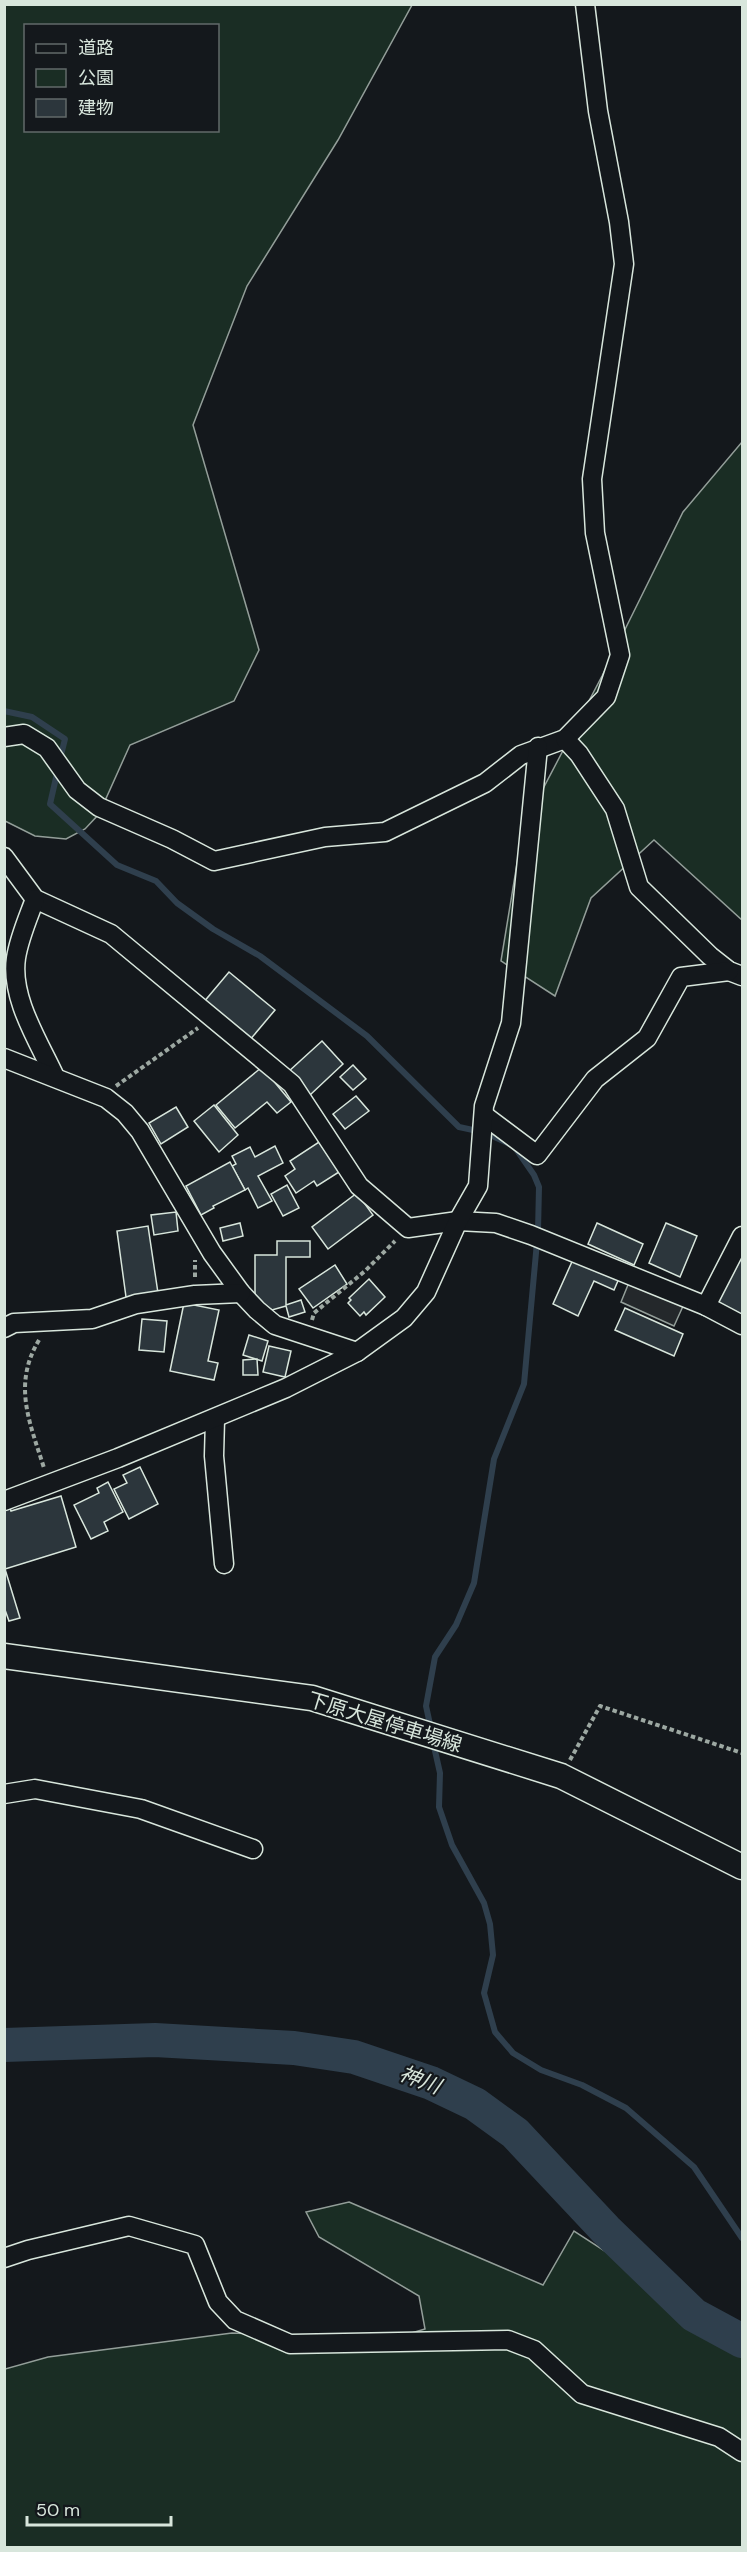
<svg xmlns="http://www.w3.org/2000/svg" width="747" height="2552" font-family="'DM Sans','Noto Sans JP',sans-serif">
	<style>
		.green { fill: #1a2d24; stroke: #939e99; stroke-width: 1.5; fill-rule: evenodd }
		.parking { fill: #24282b; stroke: #939e99; stroke-width: 1.5 }
		.lines { fill: none; stroke-linecap: round; stroke-linejoin: round }
		.stream { stroke: #2f3f4d; stroke-width: 6 }
		.river { stroke: #2f3f4d; stroke-width: 34 }
		.building { fill: #2c363c; stroke: #d8e6dc; stroke-width: 1.5 }
		.minor-casing { stroke: #d8e6dc; stroke-width: 21 }
		.secondary-casing { stroke: #d8e6dc; stroke-width: 27 }
		.path { stroke: #9da8a2; stroke-width: 4; stroke-dasharray: 4.5 3; stroke-linecap: butt }
		.minor { stroke: #14181c; stroke-width: 18 }
		.secondary { stroke: #14181c; stroke-width: 24 }
		.labels { text-anchor: middle; dominant-baseline: central; stroke-width: 4.5; stroke-linejoin: round; paint-order: stroke }
		.street-label { font-size: 20px; fill: #d8e6dc; stroke: #14181c }
		.water-label { font-size: 21px; font-style: italic; fill: #d8e6dc; stroke: #14181c }
	</style>
	<rect width="100%" height="100%" fill="#14181c"/>
	<g class="green">
		<path d="M 4,5 L 412,5 L 338,140 L 247,286 L 193,425 L 259,650 L 234,701 L 130,745 L 99,814 L 85,829 L 66,839 L 35,836 L 5,821 ZM 26,26 L 218,26 L 218,130 L 26,130 Z"/>
		<polygon points="742,442 742,920 654,840 591,898 555,996 501,961 523,827 602,676 683,512"/>
		<polygon points="349,2202 543,2285 574,2231 742,2340 742,2547 5,2548 5,2369 48,2357 232,2333 388,2340 425,2329 419,2296 319,2237 306,2212"/>
	</g>
	<polygon class="parking" points="630,1280 684,1304 674,1326 621,1302"/>
	<g class="lines">
		<g class="stream">
			<polyline points="4,711 32,717 65,739 60,759"/>
			<polyline points="58,769 50,804 117,865 156,881 177,903 213,929 260,956 367,1036 459,1127 473,1130"/>
			<polyline points="488,1134 514,1146 534,1175 539,1187 538,1231"/>
			<polyline points="431,1729 426,1706 435,1657 456,1625 474,1583 494,1459 524,1384 537,1242"/>
			<polyline points="433,1742 440,1773 439,1807 452,1845 484,1903 490,1924 493,1955 484,1993 495,2032 513,2053 541,2070 582,2085 626,2108 694,2167 742,2238"/>
		</g>
		<polyline class="river" points="4,2045 155,2040 294,2048 354,2057 431,2083 475,2104 515,2133 606,2230 694,2315 742,2341"/>
	</g>
	<g class="building">
		<polygon points="229,972 275,1010 249,1041 203,1003"/>
		<polygon points="322,1041 343,1064 310,1095 288,1072"/>
		<polygon points="353,1065 366,1079 353,1090 340,1077"/>
		<polygon points="262,1067 291,1102 277,1113 267,1102 235,1128 216,1105"/>
		<polygon points="356,1096 369,1111 345,1129 333,1114"/>
		<polygon points="214,1105 238,1135 219,1152 194,1121"/>
		<polygon points="176,1107 188,1127 161,1144 149,1123"/>
		<polygon points="319,1142 339,1172 317,1186 314,1181 296,1193 285,1176 295,1169 290,1161"/>
		<polygon points="275,1146 283,1163 258,1176 272,1201 258,1208 248,1188 245,1190 232,1166 236,1164 232,1156 250,1147 255,1157"/>
		<polygon points="230,1162 245,1190 213,1206 214,1208 201,1215 186,1186"/>
		<polygon points="287,1185 299,1208 283,1216 271,1194"/>
		<polygon points="357,1193 373,1215 328,1249 312,1227"/>
		<polygon points="176,1212 178,1231 154,1235 151,1215"/>
		<polygon points="240,1223 243,1236 223,1241 220,1228"/>
		<polygon points="597,1223 643,1244 634,1265 588,1244"/>
		<polygon points="666,1223 697,1236 680,1277 649,1263"/>
		<polygon points="148,1226 158,1293 126,1297 117,1231"/>
		<polygon points="277,1241 310,1241 310,1257 286,1257 286,1305 301,1300 305,1312 289,1317 286,1306 272,1310 255,1300 255,1255 277,1255"/>
		<polygon points="737,1253 742,1255 742,1316 713,1301"/>
		<polygon points="575,1255 620,1276 614,1290 594,1281 578,1316 553,1304"/>
		<polygon points="335,1265 347,1284 313,1308 299,1289"/>
		<polygon points="369,1279 385,1297 366,1315 364,1312 360,1316 348,1303 351,1300 349,1298"/>
		<polygon points="184,1303 219,1310 208,1361 218,1363 214,1380 170,1371"/>
		<polygon points="625,1308 683,1334 674,1356 615,1330"/>
		<polygon points="142,1319 167,1321 164,1352 139,1350"/>
		<polygon points="249,1335 268,1341 262,1361 243,1355"/>
		<polygon points="269,1346 291,1351 285,1377 263,1372"/>
		<polygon points="257,1359 258,1375 243,1375 243,1360"/>
		<polygon points="140,1467 158,1504 129,1519 114,1489 127,1483 123,1475"/>
		<polygon points="108,1482 123,1512 104,1522 108,1531 91,1539 74,1505 99,1493 97,1488"/>
		<polygon points="61,1496 76,1547 5,1569 20,1618 9,1621 4,1607 4,1510 10,1508 11,1511"/>
	</g>
	<g class="lines">
		<defs>
			<g id="minor">
				<polyline points="4,737 24,734 47,748 77,790 99,807 172,839 214,861 325,837 385,832 485,783 521,755 565,739 606,697 620,655 595,533 592,479 624,264 619,222 598,111 585,4"/>
				<polyline points="565,739 579,754 615,809 639,887 710,956 729,971 742,976"/>
				<polyline points="4,857 35,899 111,934 292,1084 359,1186 408,1228 458,1221 496,1223 531,1235 706,1306 742,1325"/>
				<path d="M 35,899 C 28,918 19,938 16,958 C 10,998 39,1042 55,1077"/>
				<polyline points="4,1058 106,1098 125,1113 140,1131 212,1253 241,1293 257,1310 275,1325 357,1352"/>
				<polyline points="485,1116 537,1155 595,1079 647,1038 681,977 729,971"/>
				<polyline points="706,1306 742,1236"/>
				<polyline points="4,1328 14,1323 92,1319 136,1304 195,1295 241,1293"/>
				<polyline points="215,1419 214,1456 224,1564"/>
				<polyline points="4,1501 118,1458 286,1388 357,1352 404,1318 426,1292 458,1221 478,1186 484,1106 511,1023 538,747"/>
				<polyline points="4,1794 35,1789 141,1809 253,1849"/>
				<polyline points="4,2258 28,2250 129,2226 195,2245 218,2302 235,2320 290,2344 508,2340 534,2350 582,2394 719,2437 742,2452"/>
			</g>
			<polyline id="secondary" points="4,1656 312,1698 561,1776 742,1867"/>
		</defs>
		<use href="#minor" class="minor-casing"/>
		<use href="#secondary" class="secondary-casing"/>
		<g class="path">
			<polyline points="116,1086 198,1028"/>
			<polyline points="195,1277 195,1260"/>
			<polyline points="312,1320 314,1313 365,1271 395,1241"/>
			<path d="M 39,1340 C 12,1385 30,1423 44,1468"/>
			<polyline points="570,1760 600,1706 742,1753"/>
		</g>
		<use href="#minor" class="minor"/>
		<use href="#secondary" class="secondary"/>
	</g>
	<g class="labels">
		<g class="street-label">
			<text transform="translate(385 1722) rotate(17)">下原大屋停車場線</text>
		</g>
		<g class="water-label">
			<text transform="translate(420 2080) rotate(21)">神川</text>
		</g>
	</g>
	<rect width="747" height="2552" fill="none" stroke="#d8e6dc" stroke-width="12"/>
	<rect x="24" y="24" width="195" height="108" fill="#14181c" stroke="#626a69" stroke-width="1.5"/>
	<rect x="36" y="44" width="30" height="9" fill="#14181c" stroke="#626a69" stroke-width="1.5"/>
	<text x="78" y="54" font-size="18" fill="#d8e6dc">道路</text>
	<rect x="36" y="69" width="30" height="18" fill="#1a2d24" stroke="#626a69" stroke-width="1.5"/>
	<text x="78" y="84" font-size="18" fill="#d8e6dc">公園</text>
	<rect x="36" y="99" width="30" height="18" fill="#2c363c" stroke="#626a69" stroke-width="1.5"/>
	<text x="78" y="114" font-size="18" fill="#d8e6dc">建物</text>
	<path d="M27 2516v9h144v-9" fill="none" stroke="#d8e6dc" stroke-width="3"/>
	<text x="36" y="2516" font-size="18" fill="#d8e6dc" stroke="#14181c" stroke-width="4.5" paint-order="stroke">50 m</text>
</svg>
